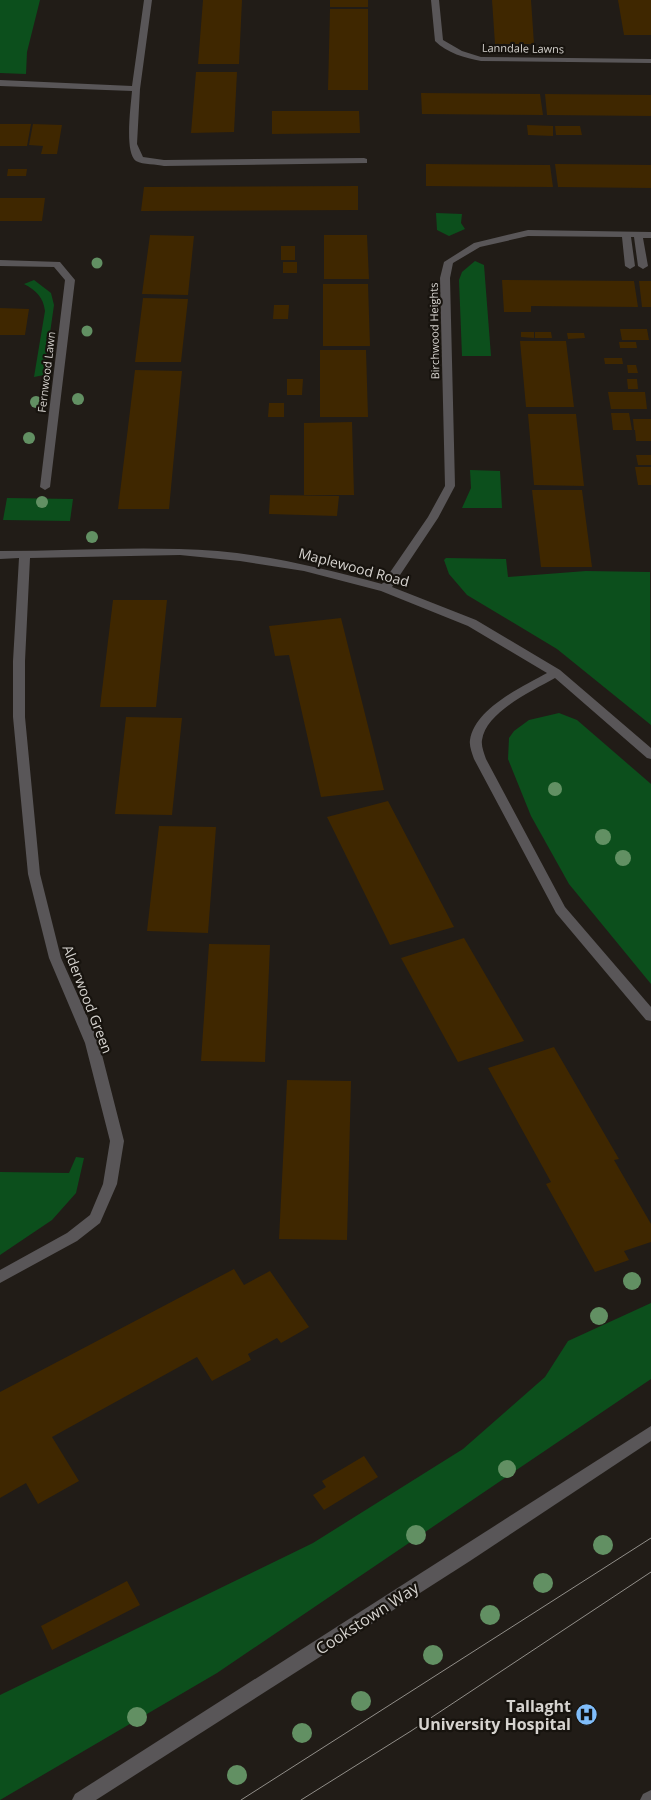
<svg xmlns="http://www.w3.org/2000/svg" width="651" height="1800" font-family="'Open Sans',sans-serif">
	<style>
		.green { fill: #0c4f1c }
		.building { fill: #3f2700 }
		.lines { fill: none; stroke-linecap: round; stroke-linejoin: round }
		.minor { fill: #595658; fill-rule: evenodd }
		.tram { stroke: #918e89; stroke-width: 1 }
		.tree { fill: #629063 }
		.labels { text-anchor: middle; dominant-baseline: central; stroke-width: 4.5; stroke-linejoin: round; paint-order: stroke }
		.far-street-label { font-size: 11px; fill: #d6d3cf; stroke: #17130e }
		.street-label { font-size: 14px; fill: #d6d3cf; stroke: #17130e }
		.near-street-label { font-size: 16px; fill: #d6d3cf; stroke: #17130e }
		.near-poi-label { font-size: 16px; font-weight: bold; fill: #d6d3cf; stroke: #17130e; text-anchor: end }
	</style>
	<rect width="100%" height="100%" fill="#211c17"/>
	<g class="green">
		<polygon points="0,0 40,0 27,52 26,74 0,73"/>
		<polygon points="436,213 462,214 461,223 465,229 449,236 437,230"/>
		<polygon points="475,261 484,265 491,356 462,356 459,280 462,272"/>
		<path d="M 34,280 L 51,293 L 54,305 L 44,375 L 34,377 L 45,311 C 43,297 37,291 24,284 Z"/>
		<polygon points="470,470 500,471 502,508 462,508 471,488"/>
		<polygon points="7,498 73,499 70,521 3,520"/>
		<polygon points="446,558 506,559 508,577 586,571 650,572 651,725 557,649 467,595 449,574 444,560"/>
		<polygon points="559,713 577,720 651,784 651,984 569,884 531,816 508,759 509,738 514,731 529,720"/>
		<polygon points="76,1157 84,1158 76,1193 52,1220 0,1255 0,1172 69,1173"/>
		<polygon points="651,1303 651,1379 217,1673 0,1800 0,1695 313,1543 463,1449 545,1377 568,1341"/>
	</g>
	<g class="building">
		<polygon points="203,0 242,0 239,64 198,64"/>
		<rect x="330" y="0" width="38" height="7"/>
		<polygon points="492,0 531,0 534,44 495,44"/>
		<polygon points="618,0 651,0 651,35 624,35"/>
		<polygon points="330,9 368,9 368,90 328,90"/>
		<polygon points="196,72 237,72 234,132 191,133"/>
		<polygon points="421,93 540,94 543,115 422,114"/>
		<polygon points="545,94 651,95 651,116 547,115"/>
		<polygon points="272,111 359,111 360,133 272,134"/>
		<polygon points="0,124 31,124 27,146 0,146"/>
		<polygon points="33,124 62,125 57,154 41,154 43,146 29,145"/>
		<polygon points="527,125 553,126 553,136 528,135"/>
		<polygon points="555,126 580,126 582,135 556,135"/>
		<polygon points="426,164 550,165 553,187 426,186"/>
		<polygon points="555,164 651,165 651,188 558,187"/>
		<polygon points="8,169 27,169 26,176 7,176"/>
		<polygon points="358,186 358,210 141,211 144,187"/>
		<polygon points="0,198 45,198 42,221 0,221"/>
		<polygon points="150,235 194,236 188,295 142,294"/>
		<polygon points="324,235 367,235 369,279 324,279"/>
		<rect x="281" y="246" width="14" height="14"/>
		<rect x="283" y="262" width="14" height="11"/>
		<polygon points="502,280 634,281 638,307 531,306 531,312 504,312"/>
		<polygon points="639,281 651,281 651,307 642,307"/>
		<polygon points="323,284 368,284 370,346 323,346"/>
		<polygon points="143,298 188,299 181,362 135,362"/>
		<polygon points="274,305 289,305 288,319 273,319"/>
		<polygon points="0,308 29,309 25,335 0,335"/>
		<polygon points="620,329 647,329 649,340 622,340"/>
		<polygon points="521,332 534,332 534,338 521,337"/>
		<polygon points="535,332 551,332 552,338 535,338"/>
		<polygon points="567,333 584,333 585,338 568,339"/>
		<polygon points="520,341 566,341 574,407 526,407"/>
		<polygon points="619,342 636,342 637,348 620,348"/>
		<polygon points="320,350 366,350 368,417 320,417"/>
		<polygon points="604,358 622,358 623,364 605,364"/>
		<polygon points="627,365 636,365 638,373 628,373"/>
		<polygon points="135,370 182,371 169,509 118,509"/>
		<polygon points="287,379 303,379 302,395 287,395"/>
		<polygon points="627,379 637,379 638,389 628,389"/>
		<polygon points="608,392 645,392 647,409 611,409"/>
		<polygon points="269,403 284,403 284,417 268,417"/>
		<polygon points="611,413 629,413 632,430 613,430"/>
		<polygon points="528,414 576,414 584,486 534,485"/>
		<polygon points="633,419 651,419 651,430 634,430"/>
		<polygon points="352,422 354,495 304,495 304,423"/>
		<polygon points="635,430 651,430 651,441 636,441"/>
		<polygon points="636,455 651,455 651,465 638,465"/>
		<polygon points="635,467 651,467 651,485 638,485"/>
		<polygon points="532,490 582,490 592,567 541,567"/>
		<polygon points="270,495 339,496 337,516 269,514"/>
		<polygon points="113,600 167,600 156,707 100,707"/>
		<polygon points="341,618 384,790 321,797 289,655 275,656 269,626"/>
		<polygon points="126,717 182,718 172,815 115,814"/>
		<polygon points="388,801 454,927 390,945 327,817"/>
		<polygon points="159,826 216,827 208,933 147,931"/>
		<polygon points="464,938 524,1041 458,1062 401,958"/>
		<polygon points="209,944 270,945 265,1062 201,1061"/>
		<polygon points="554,1047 619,1159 614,1160 651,1224 651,1242 624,1251 629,1260 595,1272 546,1184 551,1182 488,1068"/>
		<polygon points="287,1080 351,1081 347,1240 279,1239"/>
		<polygon points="234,1269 244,1285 270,1271 309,1327 281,1343 277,1338 248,1354 251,1360 212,1381 197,1357 52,1437 79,1481 38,1504 26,1483 0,1498 0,1392"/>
		<polygon points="364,1456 378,1477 324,1510 313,1495 326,1487 322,1481"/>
		<polygon points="127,1581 140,1605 52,1650 41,1626"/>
	</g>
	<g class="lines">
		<g class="minor">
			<path d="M 144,0 L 152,0 L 140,89 L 137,144 L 143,157 L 164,160 L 364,158 L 367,159 L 367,163 L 164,166 C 157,164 143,165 136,161 C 124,153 131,105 132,91 L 0,86 L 0,80 L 132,86 Z"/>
			<path d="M 431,0 L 439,0 L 443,40 L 462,51 L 481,57 L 651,59 L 651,63 L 481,61 C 465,58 447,53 435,41 Z"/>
			<path d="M 528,230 L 651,232 L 651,238 L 643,238 L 648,266 L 643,269 L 638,266 L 634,237 L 631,237 L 635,266 L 630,269 L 625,266 L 622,237 L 528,236 L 480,247 L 453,263 L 450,278 L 455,486 L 438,518 L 392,587 L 476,620 L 560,670 L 651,748 L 651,759 L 647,758 L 555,678 C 532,691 486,712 482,740 C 481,746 484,753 486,759 L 565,907 L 651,1007 L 651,1021 L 646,1020 L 556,913 L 474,759 C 472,753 469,746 470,740 C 475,708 522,687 547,673 L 468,626 L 381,591 L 304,571 L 240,561 L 180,555 L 30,558 L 25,661 L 25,717 L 40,874 L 61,958 L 99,1043 L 124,1141 L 117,1184 L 100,1223 L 77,1241 L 0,1283 L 0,1270 L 67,1233 L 90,1215 L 103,1184 L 110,1141 L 85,1043 L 49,958 L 28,874 L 13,717 L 13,661 L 19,558 L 0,559 L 0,551 C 59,551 120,547 179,549 C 249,550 316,566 382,584 L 428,517 L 445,486 L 440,278 L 444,262 L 474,243 Z"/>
			<polygon points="0,260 60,262 75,280 50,487 45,490 40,487 65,280 54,267 0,266"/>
			<polygon points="651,1426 651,1441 470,1561 96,1800 72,1800 75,1794"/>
			<polygon points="651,1790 651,1800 640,1800 643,1794"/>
		</g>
		<g class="tram">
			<polyline points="241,1800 651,1538"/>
			<polyline points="301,1800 411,1731 651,1572"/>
		</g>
	</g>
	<g class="tree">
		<circle cx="97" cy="263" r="5.5"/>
		<circle cx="87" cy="331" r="5.5"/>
		<circle cx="78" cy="399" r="6"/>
		<circle cx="36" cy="402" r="6"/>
		<circle cx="29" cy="438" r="6"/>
		<circle cx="42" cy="502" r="6"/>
		<circle cx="92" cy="537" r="6"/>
		<circle cx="555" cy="789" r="7"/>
		<circle cx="603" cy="837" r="8"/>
		<circle cx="623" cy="858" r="8"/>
		<circle cx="632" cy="1281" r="9"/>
		<circle cx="599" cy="1316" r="9"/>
		<circle cx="507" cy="1469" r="9"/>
		<circle cx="416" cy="1535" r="10"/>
		<circle cx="603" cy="1545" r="10"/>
		<circle cx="543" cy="1583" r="10"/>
		<circle cx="490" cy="1615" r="10"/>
		<circle cx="433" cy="1655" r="10"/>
		<circle cx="361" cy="1701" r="10"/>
		<circle cx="137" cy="1717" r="10"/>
		<circle cx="302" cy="1733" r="10"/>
		<circle cx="237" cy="1775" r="10"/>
	</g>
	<defs>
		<symbol id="hospital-disc" viewBox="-11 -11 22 22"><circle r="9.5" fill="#80bdfa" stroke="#17130e"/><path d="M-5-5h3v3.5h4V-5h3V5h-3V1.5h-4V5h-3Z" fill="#111"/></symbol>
	</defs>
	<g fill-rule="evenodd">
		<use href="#hospital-disc" x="574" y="1702" width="25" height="25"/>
	</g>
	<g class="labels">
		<g class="far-street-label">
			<text transform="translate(523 48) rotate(1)">Lanndale Lawns</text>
			<text transform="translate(434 331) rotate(-91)">Birchwood Heights</text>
			<text transform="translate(46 372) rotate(-83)">Fernwood Lawn</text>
		</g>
		<g class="street-label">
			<text transform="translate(354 567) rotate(15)">Maplewood Road</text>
			<text transform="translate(88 999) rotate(69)">Alderwood Green</text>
		</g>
		<g class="near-street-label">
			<text transform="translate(367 1618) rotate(-33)">Cookstown Way</text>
		</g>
		<g class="near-poi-label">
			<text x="571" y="1706">Tallaght<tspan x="571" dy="18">University Hospital</tspan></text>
		</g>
	</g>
</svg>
